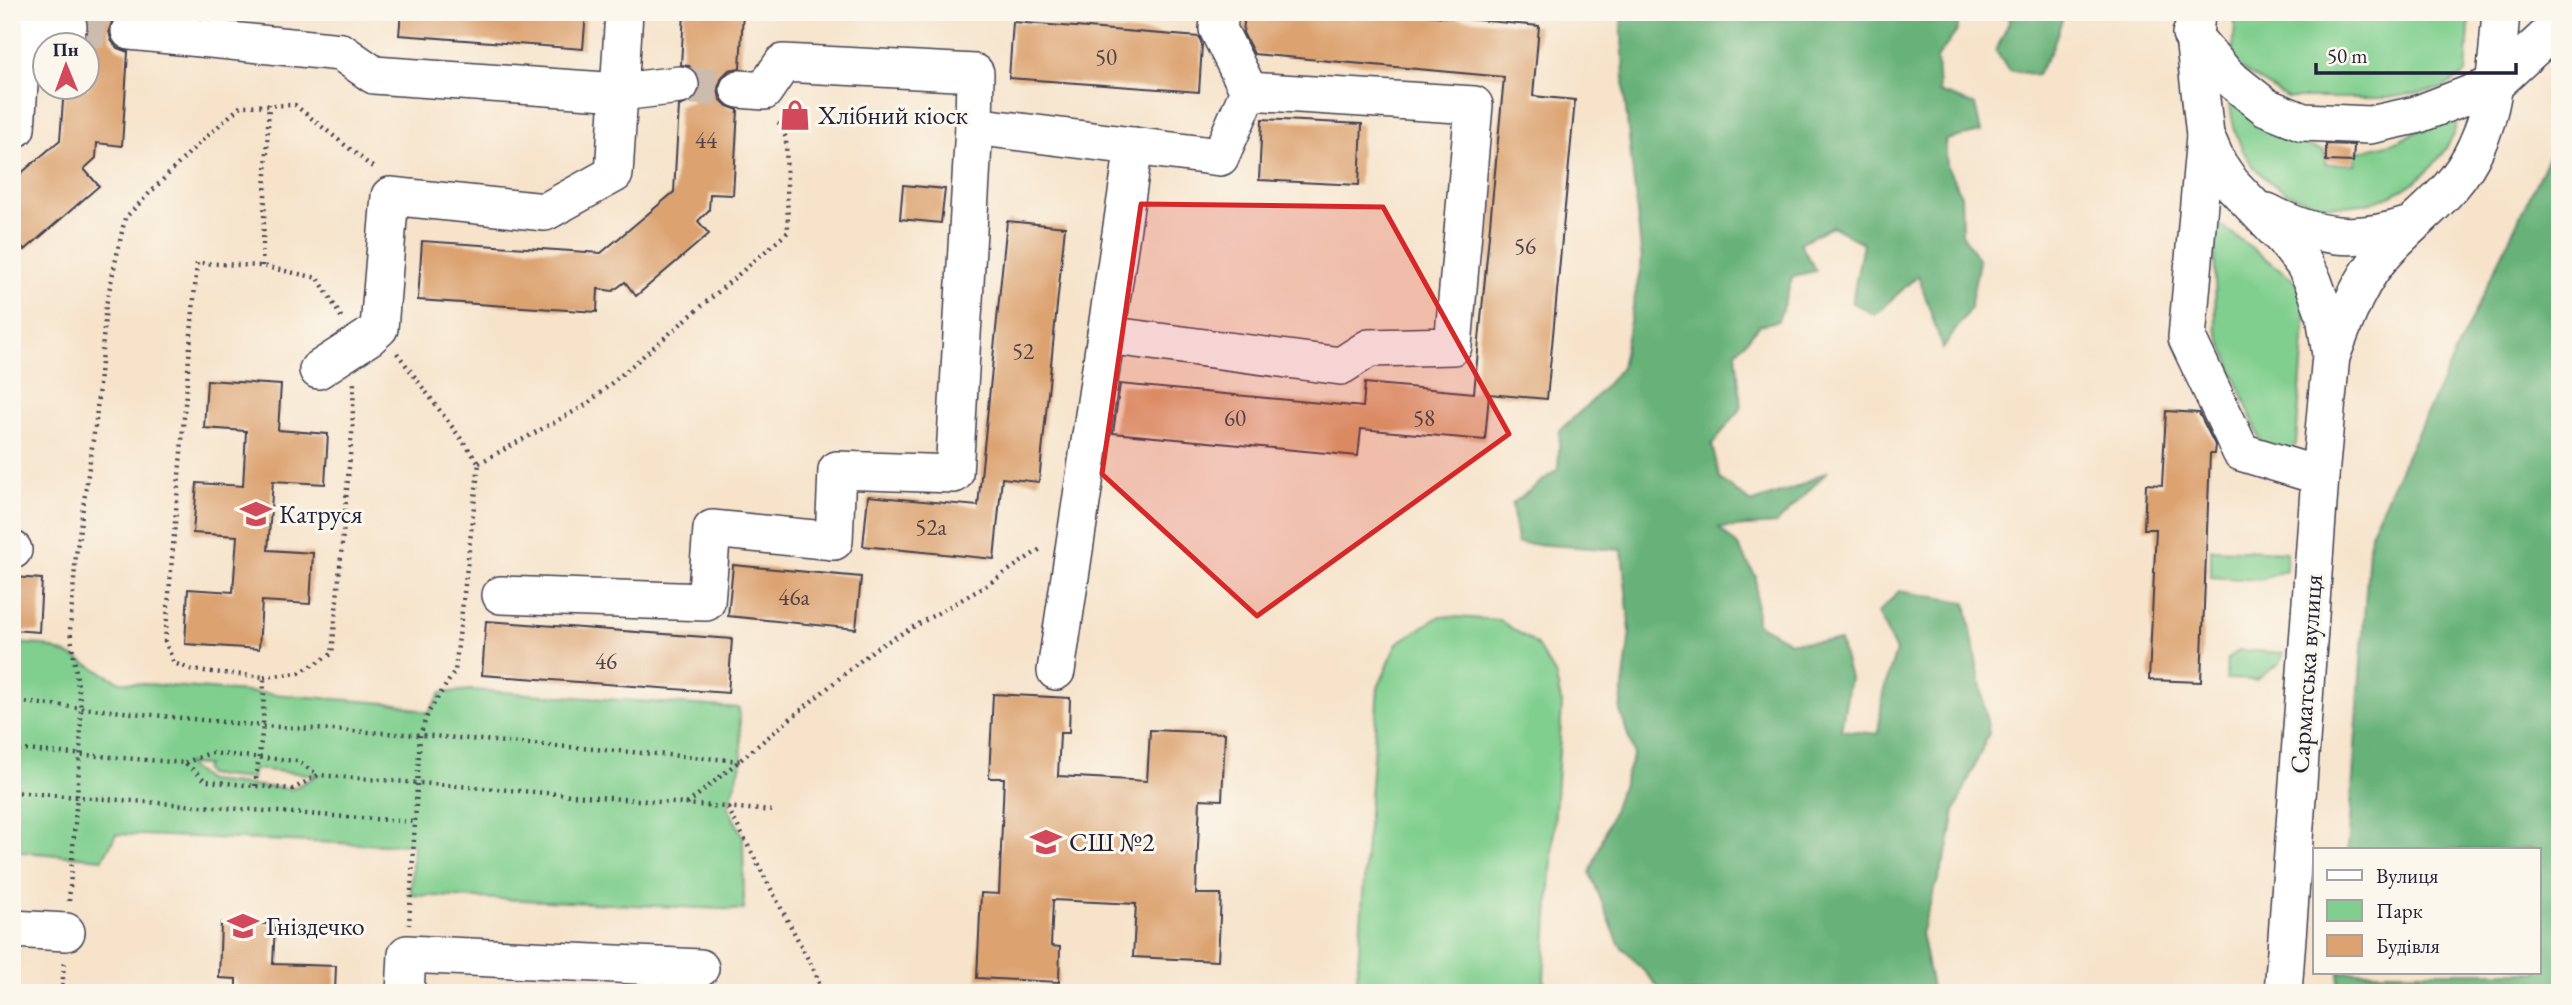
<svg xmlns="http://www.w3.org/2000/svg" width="2572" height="1005" font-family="'EB Garamond',serif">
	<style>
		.green { fill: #80cf8e; stroke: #517864; stroke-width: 2; fill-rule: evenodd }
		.forest { fill: #68b279; stroke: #456a5a; stroke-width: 2 }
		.building { fill: #dca270 }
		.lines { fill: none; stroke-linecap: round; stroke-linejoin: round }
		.minor-tunnel { stroke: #ccbcad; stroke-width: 37; stroke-dasharray: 37 18; stroke-linecap: butt }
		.minor-casing { stroke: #423f50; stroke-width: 40 }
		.path { stroke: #423f50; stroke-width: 4.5; stroke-dasharray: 2 5; stroke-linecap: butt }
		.minor { stroke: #fff; stroke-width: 37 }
		.marked { fill: #d62828; fill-opacity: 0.2; stroke: #d62828; stroke-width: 5; stroke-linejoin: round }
		.labels { text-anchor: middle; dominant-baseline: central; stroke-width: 6; stroke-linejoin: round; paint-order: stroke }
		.number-label { font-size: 23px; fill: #504248 }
		.poi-label { font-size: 26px; fill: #22223b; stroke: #fbf7ec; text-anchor: start }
		.street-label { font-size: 26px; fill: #22223b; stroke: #fbf7ec }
	</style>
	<rect width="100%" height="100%" fill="#fbf7ec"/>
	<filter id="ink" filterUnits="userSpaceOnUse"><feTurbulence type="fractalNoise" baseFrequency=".0143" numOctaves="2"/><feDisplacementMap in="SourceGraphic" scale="14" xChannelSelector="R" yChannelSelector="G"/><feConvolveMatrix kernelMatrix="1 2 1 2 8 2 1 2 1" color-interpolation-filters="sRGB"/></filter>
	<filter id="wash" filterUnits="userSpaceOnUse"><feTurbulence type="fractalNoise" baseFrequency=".00686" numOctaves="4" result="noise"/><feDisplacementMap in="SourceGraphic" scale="28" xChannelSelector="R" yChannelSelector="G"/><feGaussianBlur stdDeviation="1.57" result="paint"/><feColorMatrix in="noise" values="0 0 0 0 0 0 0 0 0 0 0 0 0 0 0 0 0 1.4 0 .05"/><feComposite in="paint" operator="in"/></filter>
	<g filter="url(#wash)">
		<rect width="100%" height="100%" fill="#f6e3ca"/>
		<g class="green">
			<polygon points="2236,12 2470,12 2466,73 2441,89 2387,98 2287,98 2232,63"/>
			<path d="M 2229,95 C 2263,125 2280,139 2324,151 L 2325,164 L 2355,164 L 2356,152 L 2399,141 L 2460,109 C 2458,118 2456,127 2453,135 C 2417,211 2315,231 2256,169 C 2238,150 2231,120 2229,95 Z"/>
			<polygon points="2214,220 2297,282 2306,312 2296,444 2290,451 2263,447 2216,328"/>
			<polygon points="2211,549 2287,552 2286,570 2261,580 2211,577"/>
			<polygon points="1440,616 1499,620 1536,644 1555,674 1562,705 1543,993 1356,993 1378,688 1397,643"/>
			<path d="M 12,643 L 43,645 L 74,657 L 120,682 L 398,704 L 428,713 L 441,693 L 471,690 L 739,708 L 742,761 L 728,807 L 743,837 L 744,910 L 411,895 L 413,843 L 385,845 L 116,834 L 103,859 L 12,851 ZM 186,764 L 206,765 L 204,769 L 207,775 L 252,779 L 253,769 L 318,775 L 292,789 L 207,781 Z"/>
			<polygon points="2239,650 2284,653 2280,663 2256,680 2226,679 2227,660"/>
		</g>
		<g class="forest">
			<polygon points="1621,12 1960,12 1957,31 1937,58 1939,92 1975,105 1981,132 1945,140 1947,166 1961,195 1962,233 1979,261 1970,308 1943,349 1918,275 1875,315 1852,302 1863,243 1832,226 1800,243 1816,271 1793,276 1778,321 1760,325 1736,352 1741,408 1712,445 1720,479 1751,503 1797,487 1828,471 1776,524 1719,528 1738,546 1756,577 1757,624 1790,642 1840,641 1850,678 1841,730 1878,734 1883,693 1896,651 1878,613 1899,591 1966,602 1989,733 1955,810 1949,845 1921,933 1933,993 1664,993 1619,944 1590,873 1634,754 1620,711 1630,632 1622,550 1517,543 1512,504 1558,469 1560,430 1593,400 1621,368 1642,260 1625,100"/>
			<polygon points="2001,12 2065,12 2051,51 2037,75 2008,70 1996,51 2010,20"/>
			<polygon points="2560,132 2560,993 2338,993 2339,972 2539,972 2539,849 2348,849 2370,533"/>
		</g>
		<g id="blocks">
			<g class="building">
				<polygon points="83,12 121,12 113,19 109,30 111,40 117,48 128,52 122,146 97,143 96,158 84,169 99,186 25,250 12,236 12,181 60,140 64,88 88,88 88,46 74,46 85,38 89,28 87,17"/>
				<polygon points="401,12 586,12 583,49 399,35"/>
				<polygon points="684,12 743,12 740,68 729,70 722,77 718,88 720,99 727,106 738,110 733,195 710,194 709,210 698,221 709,234 636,296 625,282 613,291 598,289 597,312 418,300 422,241 601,253 674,192 679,106 693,101 699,93 701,83 696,72 689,66 681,65"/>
				<polygon points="1245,12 1395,12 1539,26 1533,96 1575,100 1547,399 1489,394 1485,440 1361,429 1358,456 1113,433 1120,384 1363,407 1365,383 1474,393 1504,77 1254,54 1243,33"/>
				<polygon points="1013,22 1199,37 1202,45 1199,92 1009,78"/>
				<polygon points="1262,119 1362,124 1359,185 1259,180"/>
				<polygon points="2326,144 2354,145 2353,162 2326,161"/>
				<polygon points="903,185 945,189 941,223 900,219"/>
				<polygon points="1007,221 1065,227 1039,482 1002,478 994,559 863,546 868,496 978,506"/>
				<polygon points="207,380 281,385 278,430 328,434 325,484 273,481 268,550 313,553 310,604 262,601 259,649 185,644 188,589 233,592 237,536 193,533 197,483 243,486 246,431 204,428"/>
				<polygon points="2166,411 2199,413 2215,445 2214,454 2210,454 2201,682 2149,680 2156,529 2144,529 2146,484 2162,485"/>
				<polygon points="733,565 861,577 856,629 728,616"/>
				<polygon points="12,577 42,579 39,632 12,630"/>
				<polygon points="486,621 732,639 728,693 482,675"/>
				<polygon points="993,694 1070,698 1069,733 1060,733 1058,776 1147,781 1150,730 1225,733 1222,800 1200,799 1196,894 1221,894 1218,961 1133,957 1136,904 1053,900 1051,946 1060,947 1059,982 977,978 981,893 999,894 1004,778 989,778"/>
				<polygon points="221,923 275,924 273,964 336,966 335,993 236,993 236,979 219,978"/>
			</g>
		</g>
	</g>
	<g filter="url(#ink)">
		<use href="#blocks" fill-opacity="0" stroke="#423f50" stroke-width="2"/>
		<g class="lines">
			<g class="minor-tunnel">
				<polyline points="68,26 130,31"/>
				<polyline points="680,85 739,89"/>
			</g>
			<defs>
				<g id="minor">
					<polyline points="2196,12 2194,37 2205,135 2218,164 2231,183 2284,239 2304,264 2313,281 2325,315 2331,355 2320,476 2283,993"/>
					<polyline points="23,24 68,26"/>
					<polyline points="130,31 341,52 374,75 620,92 680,85"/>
					<polyline points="2191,34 2227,76 2266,107 2303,122 2370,125 2416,115 2494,85 2560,24"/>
					<polyline points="739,89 764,91 783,63 975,73 974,126 1220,157 1249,91 1218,29 1220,12"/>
					<polyline points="12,131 16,128 24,12"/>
					<polyline points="2205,136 2187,338 2241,452 2320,476"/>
					<path d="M 2267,212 C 2317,238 2355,243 2410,225"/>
					<polyline points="1106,335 1341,366 1369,348 1453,346 1474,105 1249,91"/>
					<path d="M 2332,354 C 2346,317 2359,280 2386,251 C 2418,215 2455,194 2476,147 C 2496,105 2497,58 2501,12"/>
					<polyline points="318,370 369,337 379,328 390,196 545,212 614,174 624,12"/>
					<polyline points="12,550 13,550"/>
					<polyline points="501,595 706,602 712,529 834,541 837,470 954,474 974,126"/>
					<polyline points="1056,671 1134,146"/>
					<polyline points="12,929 66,932"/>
					<polyline points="405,993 407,954 700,968"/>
				</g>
			</defs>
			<use href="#minor" class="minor-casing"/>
			<g class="path">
				<polyline points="262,266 269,104"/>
				<polyline points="397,353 479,463 455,671 428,713 420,735 409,925"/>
				<polyline points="479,463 586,405 788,232 786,138 777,119"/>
				<polyline points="264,677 299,673 332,654 352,434 354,382"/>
				<polyline points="12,701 263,726 420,735 742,761"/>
				<polyline points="12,749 185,763 206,781 255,786 293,789 318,775 775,811"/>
				<polyline points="185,763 210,753 297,761 318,775"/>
				<polyline points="255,786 263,726 264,677 193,670 174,663 165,641 197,263 262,266 318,278 343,320"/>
				<polyline points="12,792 414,822"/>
				<polyline points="687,804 876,648 984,587 1042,548"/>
				<polyline points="728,808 816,974 822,993"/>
				<polyline points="69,901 80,755 81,707 70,630 76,555 96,420 106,305 125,218 196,146 241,106 295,105 375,169"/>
				<polyline points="62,993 64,962"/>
			</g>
			<use href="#minor" class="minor"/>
		</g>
	</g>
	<path class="marked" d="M 1141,204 L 1383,207 L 1509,434 L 1257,616 L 1102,474 Z"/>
	<defs>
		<symbol id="shop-bare" viewBox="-9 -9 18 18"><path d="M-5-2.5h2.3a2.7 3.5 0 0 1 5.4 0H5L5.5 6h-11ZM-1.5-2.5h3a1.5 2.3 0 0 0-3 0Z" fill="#d1495b" stroke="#fbf7ec" stroke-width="2.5" paint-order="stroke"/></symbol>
		<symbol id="school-bare" viewBox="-9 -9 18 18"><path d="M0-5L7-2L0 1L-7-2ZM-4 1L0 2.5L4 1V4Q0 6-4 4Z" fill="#d1495b" stroke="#fbf7ec" stroke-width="2.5" paint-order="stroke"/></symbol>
	</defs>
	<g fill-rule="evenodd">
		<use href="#shop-bare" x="773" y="93" width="44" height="44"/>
		<use href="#school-bare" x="234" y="492" width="44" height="44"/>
		<use href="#school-bare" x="1024" y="820" width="44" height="44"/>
		<use href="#school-bare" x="221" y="904" width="44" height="44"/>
	</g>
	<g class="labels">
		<g class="number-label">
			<text x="1106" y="57">50</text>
			<text x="706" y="140">44</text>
			<text x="1525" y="246">56</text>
			<text x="1023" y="351">52</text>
			<text x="1235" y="418">60</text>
			<text x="1424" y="418">58</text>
			<text x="931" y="527">52а</text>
			<text x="794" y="597">46а</text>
			<text x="606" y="661">46</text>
		</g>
		<g class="poi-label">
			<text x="818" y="115">Хлібний кіоск</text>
			<text x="279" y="514">Катруся</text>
			<text x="1069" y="842">СШ №2</text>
			<text x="266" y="926">Гніздечко</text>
		</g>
		<g class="street-label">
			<text transform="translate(2306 674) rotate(-86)">Сарматська вулиця</text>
		</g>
	</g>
	<rect width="2572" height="1005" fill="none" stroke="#fbf7ec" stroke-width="42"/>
	<rect x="2313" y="848" width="228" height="126" fill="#fbf7ec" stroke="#a4a2a5" stroke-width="2"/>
	<rect x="2327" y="870" width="35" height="10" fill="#ffffff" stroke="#a4a2a5" stroke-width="2"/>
	<text x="2376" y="883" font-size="21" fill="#22223b">Вулиця</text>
	<rect x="2327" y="900" width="35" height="21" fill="#80cf8e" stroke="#a4a2a5" stroke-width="2"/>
	<text x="2376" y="918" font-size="21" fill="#22223b">Парк</text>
	<rect x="2327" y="935" width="35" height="21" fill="#dca270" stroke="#a4a2a5" stroke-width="2"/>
	<text x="2376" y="953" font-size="21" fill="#22223b">Будівля</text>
	<g transform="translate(66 66) rotate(359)"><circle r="33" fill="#fbf7ec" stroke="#a4a2a5" stroke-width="2"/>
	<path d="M0-5L12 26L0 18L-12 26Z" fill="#d1495b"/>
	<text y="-10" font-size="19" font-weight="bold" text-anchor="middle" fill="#22223b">Пн</text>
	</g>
	<path d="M2316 63v10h200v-10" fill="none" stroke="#22223b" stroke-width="3.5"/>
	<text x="2327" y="63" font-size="21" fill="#22223b" stroke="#fbf7ec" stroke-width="5" paint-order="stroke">50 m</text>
</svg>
